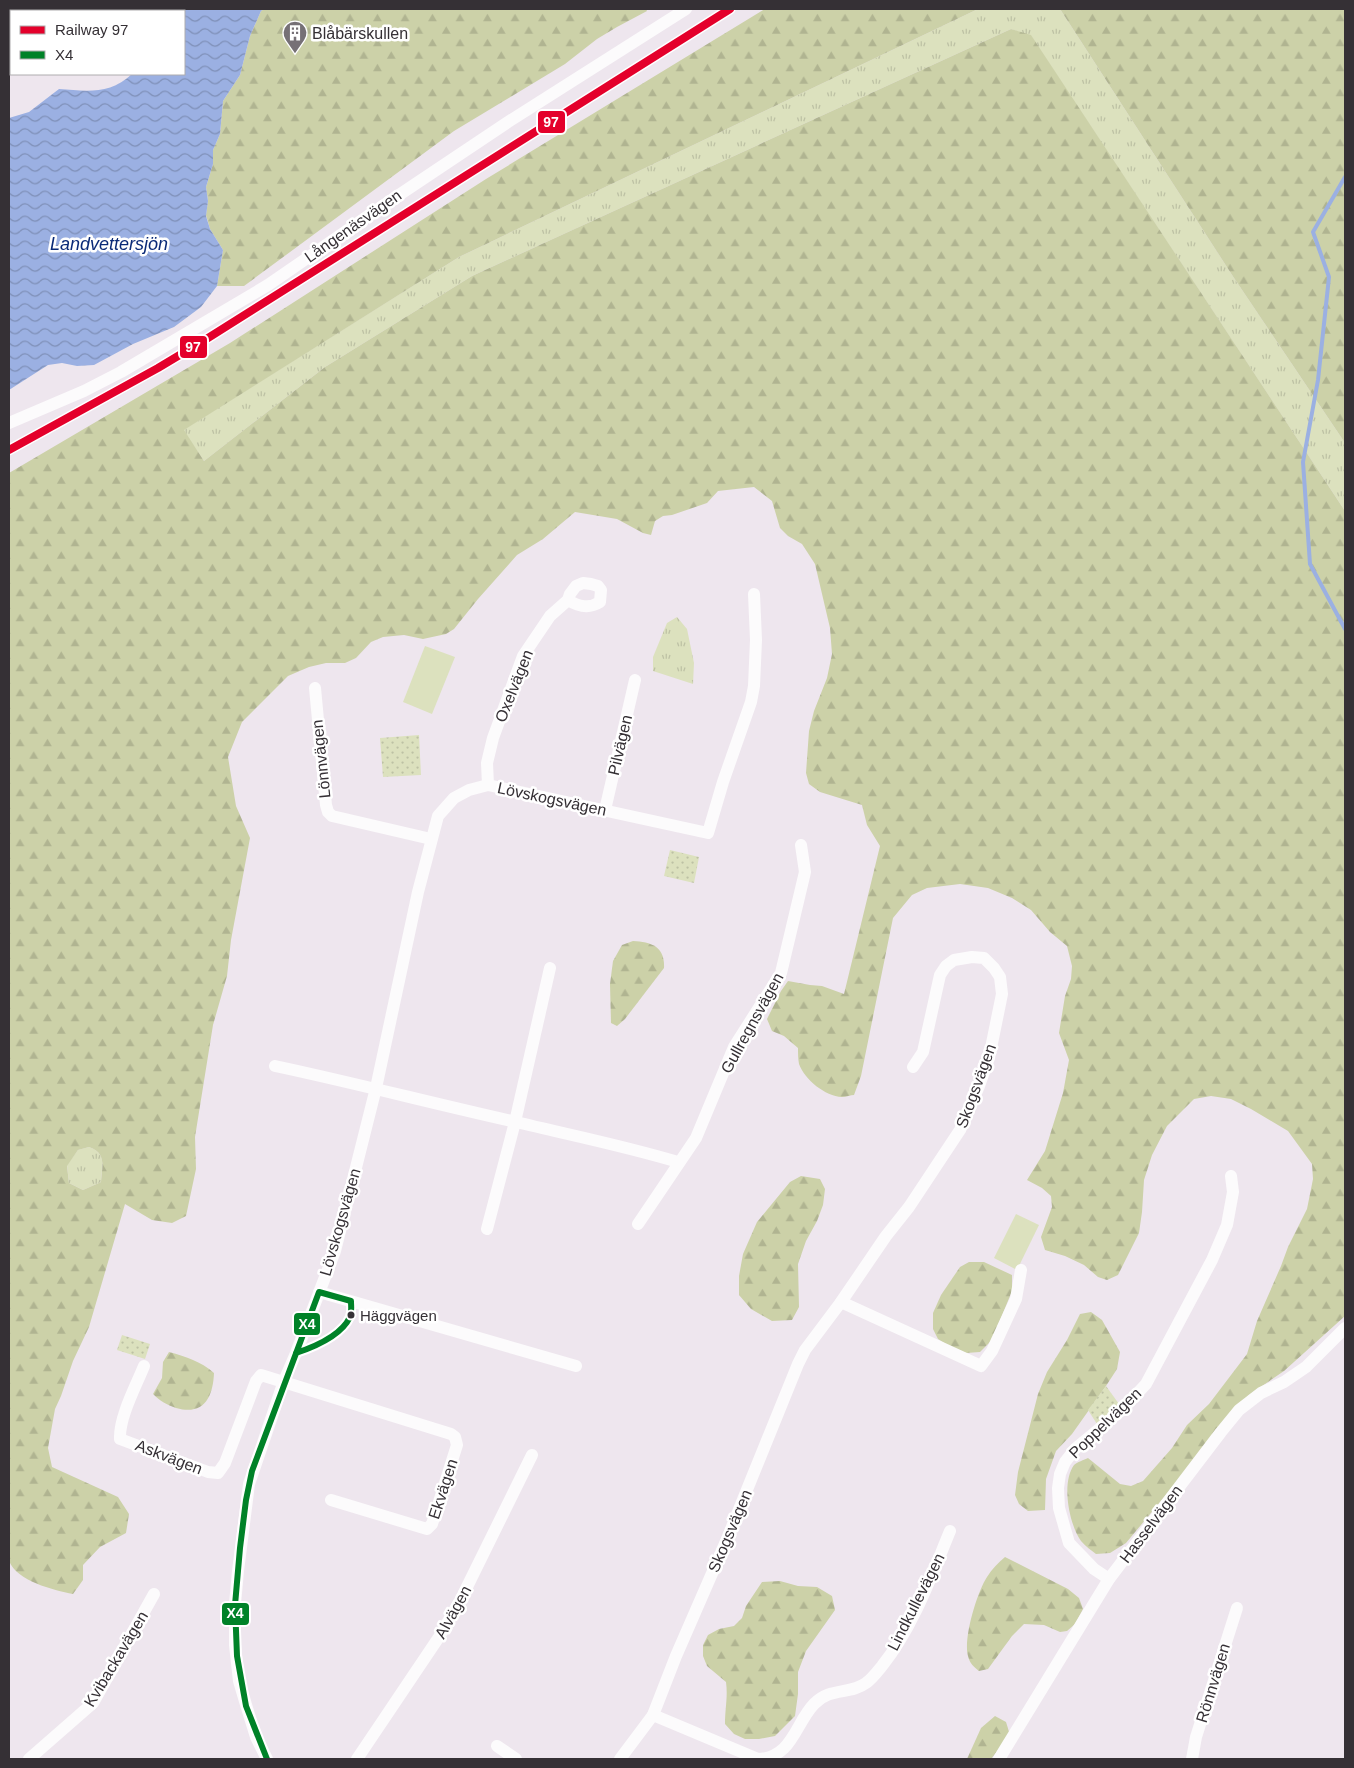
<svg xmlns="http://www.w3.org/2000/svg" width="1354" height="1768" font-family="Arial,sans-serif">
	<style>
		.grass { fill: url(#grass-tufts) }
		.forest { fill: url(#forest-firs); fill-rule: evenodd }
		.park { fill: url(#park-dots) }
		.garden { fill: #dce1be }
		.water { fill: url(#water-waves) }
		.lines { fill: none; stroke-linecap: round; stroke-linejoin: round }
		.stream { stroke: #9bb0e2; stroke-width: 4 }
		.minor { stroke: #fcfbfc; stroke-width: 12 }
		.bus-1-casing { stroke: #fff; stroke-width: 10 }
		.bus-1 { stroke: #008228; stroke-width: 6 }
		.rail-1-casing { stroke: #fff; stroke-width: 11 }
		.rail-1 { stroke: #e4002b; stroke-width: 8 }
		.bus-dot { fill: #353035; stroke: #fff; stroke-width: 2 }
		.labels { text-anchor: middle; dominant-baseline: central; stroke-width: 5; stroke-linejoin: round; paint-order: stroke }
		.bus-label { font-size: 15px; fill: #353035; stroke: #fff; text-anchor: start }
		.poi-label { font-size: 16px; fill: #353035; stroke: #fff; text-anchor: start }
		.street-label { font-size: 16px; fill: #353035; stroke: #fff }
		.water-label { font-size: 18px; font-style: italic; fill: #0a2a77; stroke: #fff }
		.line-badge { stroke: #fff; stroke-width: 2 }
		.badge-label { font-size: 14px; text-anchor: middle; font-weight: bold; fill: #fff }
	</style>
	<defs>
		<pattern id="grass-tufts" width="24" height="20" patternUnits="userSpaceOnUse" patternTransform="scale(1.25)"><rect width="24" height="20" fill="#dce1be"/><path d="M3 7l-1-3M5 7V3M7 7l1-3M15 17l-1-3M17 17v-4M19 17l1-3" fill="none" stroke="#bdc1a4"/></pattern>
		<pattern id="forest-firs" width="22" height="20" patternUnits="userSpaceOnUse" patternTransform="scale(1.25)"><rect width="22" height="20" fill="#ccd1a8"/><path d="M5 1l3.5 6h-7zM16 11l3.5 6h-7z" fill="#b0b491"/></pattern>
		<pattern id="park-dots" width="8" height="8" patternUnits="userSpaceOnUse" patternTransform="scale(1.25)"><rect width="8" height="8" fill="#dce1be"/><path d="M2 2h.1M6 6h.1" fill="none" stroke="#bdc1a4" stroke-width="1.8" stroke-linecap="round"/></pattern>
		<pattern id="water-waves" width="16" height="10" patternUnits="userSpaceOnUse" patternTransform="scale(1.25)"><rect width="16" height="10" fill="#9bb0e2"/><path d="M0 5q4-4 8 0t8 0" fill="none" stroke="#7f90b8"/></pattern>
	</defs>
	<rect width="100%" height="100%" fill="#eee6ee"/>
	<g class="grass">
		<polygon points="13,9 103,9 105,11 11,11 11,44 9,39 9,13"/>
		<polygon points="978,9 1060,9 1234,278 1345,443 1345,511 1031,36 1011,29 472,276 325,367 204,461 183,430 459,257"/>
		<polygon points="677,617 687,629 694,663 693,684 653,671 653,657 667,623"/>
		<path d="M 89,1147 C 107,1153 102,1167 101,1182 L 83,1190 L 69,1183 L 67,1165 L 78,1150 Z"/>
	</g>
	<g class="forest">
		<polygon points="264,9 544,10 646,9 647,11 617,27 597,39 565,64 454,131 244,286 217,286 223,250 210,229 206,215 208,201 206,187 213,164 213,150 220,134 223,101 240,75 250,36 261,11"/>
		<path d="M 765,9 L 978,9 L 459,257 L 184,430 L 204,461 L 325,367 L 472,276 L 1011,29 L 1031,35 L 1345,511 L 1345,1316 L 1284,1371 L 1249,1395 L 1126,1543 L 1110,1553 L 1096,1554 C 1091,1550 1085,1546 1081,1541 C 1069,1524 1061,1483 1074,1465 C 1077,1462 1084,1460 1088,1458 L 1120,1484 L 1131,1486 L 1143,1481 L 1172,1448 L 1187,1425 L 1209,1404 L 1247,1354 L 1257,1321 L 1281,1266 L 1288,1247 L 1307,1209 L 1313,1179 L 1312,1164 L 1288,1131 L 1251,1109 L 1231,1099 L 1211,1096 L 1194,1099 L 1167,1126 L 1152,1155 L 1144,1180 L 1142,1212 L 1139,1233 L 1118,1275 L 1107,1280 L 1098,1277 L 1084,1265 L 1065,1256 L 1045,1250 L 1041,1237 L 1052,1207 L 1051,1196 L 1042,1188 L 1027,1180 L 1045,1151 L 1063,1093 L 1069,1060 L 1059,1033 L 1065,996 L 1071,979 L 1072,966 L 1067,946 L 1050,932 L 1031,910 L 1012,898 L 988,888 L 960,884 L 927,888 L 912,895 L 893,918 L 861,1076 L 854,1095 C 851,1095 846,1097 842,1097 C 825,1096 805,1080 799,1064 C 798,1059 798,1053 798,1048 L 784,1036 L 772,1031 L 767,1019 L 781,991 L 788,981 L 810,985 L 822,986 L 844,994 L 880,846 L 867,825 L 862,805 L 820,792 L 809,784 L 806,773 L 809,731 L 814,711 L 827,678 L 832,654 L 830,628 L 815,564 L 802,544 L 788,536 L 780,528 L 772,501 L 754,487 L 718,491 L 707,503 L 672,515 L 663,516 L 655,521 L 651,535 L 643,533 L 617,519 L 575,512 L 543,539 L 517,555 L 478,599 L 454,629 L 446,634 L 423,639 L 404,635 L 383,637 L 371,642 L 356,658 L 345,663 L 326,663 L 309,667 L 288,676 L 242,722 L 228,757 L 236,806 L 250,838 L 231,940 L 227,976 L 213,1025 L 195,1137 L 196,1169 L 186,1216 L 172,1223 L 152,1220 L 125,1204 L 89,1327 L 73,1361 L 61,1396 L 55,1409 L 48,1448 L 52,1467 L 118,1497 L 129,1514 L 126,1533 L 100,1547 L 83,1565 L 83,1580 L 73,1594 C 53,1590 17,1581 9,1561 L 9,473 L 230,343 L 486,179 ZM 89,1147 C 107,1153 102,1167 101,1182 L 83,1190 L 69,1183 L 67,1166 L 78,1150 Z"/>
		<polygon points="1060,9 1345,9 1345,443 1234,278"/>
		<path d="M 633,941 C 652,942 665,947 664,968 L 625,1019 L 617,1026 L 611,1023 L 610,984 L 613,961 L 622,945 Z"/>
		<polygon points="801,1176 820,1179 825,1189 823,1205 817,1221 806,1241 798,1264 799,1307 792,1320 772,1321 751,1309 739,1295 739,1276 743,1254 757,1222 790,1182"/>
		<polygon points="969,1262 984,1262 1012,1275 1012,1291 992,1340 980,1352 966,1353 949,1346 938,1339 933,1329 933,1313 941,1295 960,1267"/>
		<polygon points="1091,1312 1102,1320 1120,1352 1117,1369 1106,1386 1072,1434 1056,1451 1046,1479 1045,1510 1028,1511 1019,1504 1015,1495 1018,1472 1038,1394 1047,1372 1067,1340 1080,1314"/>
		<path d="M 169,1352 C 187,1357 200,1361 214,1373 C 213,1397 204,1416 176,1408 C 167,1405 160,1401 153,1394 L 162,1378 L 163,1362 Z"/>
		<path d="M 1005,1557 L 1068,1589 L 1079,1598 L 1083,1609 L 1075,1624 L 1067,1631 L 1060,1632 L 1044,1625 L 1024,1624 L 1012,1636 L 988,1669 L 979,1671 C 974,1667 970,1664 968,1656 C 963,1639 977,1592 987,1577 C 992,1569 998,1563 1005,1557 Z"/>
		<path d="M 780,1581 L 798,1586 L 817,1587 L 832,1596 L 835,1610 L 806,1651 L 798,1672 L 798,1694 L 795,1716 L 775,1736 L 759,1739 L 745,1739 L 734,1734 L 725,1724 C 725,1708 728,1697 726,1682 L 707,1666 L 703,1656 L 703,1645 L 708,1635 L 719,1629 L 734,1626 L 742,1618 L 746,1606 L 762,1582 Z"/>
		<polygon points="995,1716 1006,1722 1010,1735 991,1759 967,1759 981,1728"/>
	</g>
	<g class="park">
		<polygon points="419,735 421,775 383,777 380,738"/>
		<polygon points="670,850 699,857 694,883 664,876"/>
		<polygon points="122,1335 150,1344 145,1359 117,1350"/>
		<polygon points="1106,1386 1119,1404 1097,1424 1088,1410"/>
	</g>
	<g class="garden">
		<polygon points="425,646 455,657 432,714 403,702"/>
		<polygon points="1016,1214 1039,1225 1017,1270 994,1258"/>
	</g>
	<path class="water" d="M 181,9 L 264,9 L 261,11 L 250,36 L 240,75 L 223,101 L 220,134 L 213,150 L 213,164 L 206,187 L 208,201 L 206,216 L 210,229 L 223,250 L 217,286 L 201,307 L 174,327 L 133,344 L 94,365 L 77,366 L 62,363 L 48,365 L 9,390 L 9,118 L 29,112 L 59,89 C 86,91 110,95 132,74 L 184,74 L 184,11 L 178,11 Z"/>
	<g class="lines">
		<polyline class="stream" points="1345,177 1313,232 1329,277 1318,380 1303,462 1310,564 1345,629"/>
		<g class="minor">
			<polyline points="127,11 130,9"/>
			<polyline points="9,64 11,64"/>
			<polyline points="9,423 84,391 121,372 268,285 384,205 508,122 686,9"/>
			<polyline points="315,688 326,805 328,812 332,816 431,839"/>
			<path d="M 488,785 L 487,763 L 493,738 L 523,656 L 550,616 L 568,600 L 570,594 L 576,586 L 583,583 L 591,584 L 598,586 L 601,590 L 600,602 C 589,609 579,607 568,600"/>
			<polyline points="605,810 635,680"/>
			<path d="M 275,1066 C 355,1083 435,1104 516,1122 C 570,1135 625,1146 678,1162"/>
			<polyline points="638,1224 696,1138 734,1047 781,973 805,872 801,845"/>
			<polyline points="487,1229 515,1122 550,968"/>
			<polyline points="319,1292 576,1366"/>
			<polyline points="841,1302 981,1366 992,1351 1016,1299 1021,1270"/>
			<path d="M 144,1366 C 136,1386 119,1417 120,1439 L 208,1472 L 218,1473 L 225,1463 L 256,1381 L 261,1375 L 451,1434 L 455,1437 L 457,1445 L 432,1524 L 427,1529 L 331,1500"/>
			<polyline points="1109,1579 1094,1569 1069,1543 1059,1508 1058,1488 1060,1474 1065,1462 1076,1448 1123,1409 1146,1384 1212,1260 1227,1225 1233,1192 1231,1176"/>
			<path d="M 653,1715 L 758,1759 C 792,1758 795,1724 814,1704 C 830,1687 850,1695 866,1683 C 872,1679 877,1672 882,1666 C 913,1627 931,1577 950,1531"/>
			<polyline points="497,1746 516,1759"/>
			<polyline points="29,1759 93,1703 154,1594"/>
			<polyline points="267,1759 256,1737 247,1708 239,1681 235,1645 235,1604 238,1571 249,1484 284,1381 296,1353 335,1251 376,1088 418,892 438,816 454,798 469,790 488,785 708,833 723,782 751,702 754,686 756,640 754,594"/>
			<polyline points="357,1759 439,1637 461,1599 532,1455"/>
			<polyline points="620,1759 653,1715 676,1656 727,1539 798,1364 805,1350 841,1302 886,1236 909,1207 960,1130 979,1086 989,1058 1002,994 1000,977 994,968 984,958 972,957 954,960 946,966 940,975 923,1052 913,1067"/>
			<polyline points="999,1759 1109,1579 1221,1432 1239,1410 1261,1393 1284,1382 1306,1367 1345,1328"/>
			<polyline points="1192,1759 1196,1737 1237,1608"/>
		</g>
		<defs>
			<path id="bus-1" d="M 267,1759 L 246,1706 L 237,1656 L 235,1605 L 240,1548 L 246,1500 L 252,1471 L 319,1292 L 351,1301 C 351,1306 352,1312 350,1317 C 341,1336 314,1347 296,1353"/>
		</defs>
		<use href="#bus-1" class="bus-1-casing"/>
		<use href="#bus-1" class="bus-1"/>
		<defs>
			<polyline id="rail-1" points="9,450 158,368 208,338 730,9"/>
		</defs>
		<use href="#rail-1" class="rail-1-casing"/>
		<use href="#rail-1" class="rail-1"/>
	</g>
	<defs>
		<symbol id="building-pin" viewBox="-11 -11 22 30"><path d="M0 17L-7.5 6A9.5 9.5 0 1 1 7.5 6Z" fill="#767076" stroke="#fff"/><path d="M-4-6H4V6H1V3H-1V6H-4ZM-2.5-4.3h1.7v1.8h-1.7ZM.8-4.3h1.7v1.8H.8ZM-2.5-1h1.7V.8h-1.7ZM.8-1h1.7V.8H.8Z" fill="#fff"/></symbol>
	</defs>
	<g fill-rule="evenodd">
		<use href="#building-pin" x="281" y="19" width="28" height="38"/>
	</g>
	<circle class="bus-dot" cx="351" cy="1315" r="4.5"/>
	<g class="labels">
		<g class="bus-label">
			<text x="360" y="1315">Häggvägen</text>
		</g>
		<g class="poi-label">
			<text x="312" y="33">Blåbärskullen</text>
		</g>
		<g class="street-label">
			<text transform="translate(353 226) rotate(-35)">Långenäsvägen</text>
			<text transform="translate(514 686) rotate(-68)">Oxelvägen</text>
			<text transform="translate(620 745) rotate(-77)">Pilvägen</text>
			<text transform="translate(321 759) rotate(-96)">Lönnvägen</text>
			<text transform="translate(552 799) rotate(12)">Lövskogsvägen</text>
			<text transform="translate(752 1023) rotate(-61)">Gullregnsvägen</text>
			<text transform="translate(976 1086) rotate(-70)">Skogsvägen</text>
			<text transform="translate(340 1222) rotate(-74)">Lövskogsvägen</text>
			<text transform="translate(1105 1423) rotate(-44)">Poppelvägen</text>
			<text transform="translate(169 1457) rotate(21)">Askvägen</text>
			<text transform="translate(443 1489) rotate(-72)">Ekvägen</text>
			<text transform="translate(1151 1524) rotate(-53)">Hasselvägen</text>
			<text transform="translate(730 1531) rotate(-67)">Skogsvägen</text>
			<text transform="translate(916 1602) rotate(-63)">Lindkullevägen</text>
			<text transform="translate(453 1612) rotate(-61)">Alvägen</text>
			<text transform="translate(116 1659) rotate(-59)">Kvibackavägen</text>
			<text transform="translate(1213 1683) rotate(-73)">Rönnvägen</text>
		</g>
		<g class="water-label">
			<text x="109" y="244">Landvettersjön</text>
		</g>
	</g>
	<g class="line-badge">
		<rect x="537" y="110" width="29" height="24" rx="5" fill="#e4002b"/>
		<rect x="179" y="335" width="29" height="24" rx="5" fill="#e4002b"/>
		<rect x="293" y="1312" width="28" height="24" rx="5" fill="#008228"/>
		<rect x="221" y="1602" width="29" height="24" rx="5" fill="#008228"/>
	</g>
	<g class="badge-label">
		<text x="551" y="127">97</text>
		<text x="193" y="352">97</text>
		<text x="307" y="1329">X4</text>
		<text x="235" y="1618">X4</text>
	</g>
	<rect width="1354" height="1768" fill="none" stroke="#353035" stroke-width="20"/>
	<rect x="10" y="10" width="175" height="65" fill="#ffffff" stroke="#aeacae"/>
	<rect x="20" y="26" width="25" height="8" fill="#e4002b" stroke="#aeacae"/>
	<text x="55" y="35" font-size="15" fill="#353035">Railway 97</text>
	<rect x="20" y="51" width="25" height="8" fill="#008228" stroke="#aeacae"/>
	<text x="55" y="60" font-size="15" fill="#353035">X4</text>
</svg>
